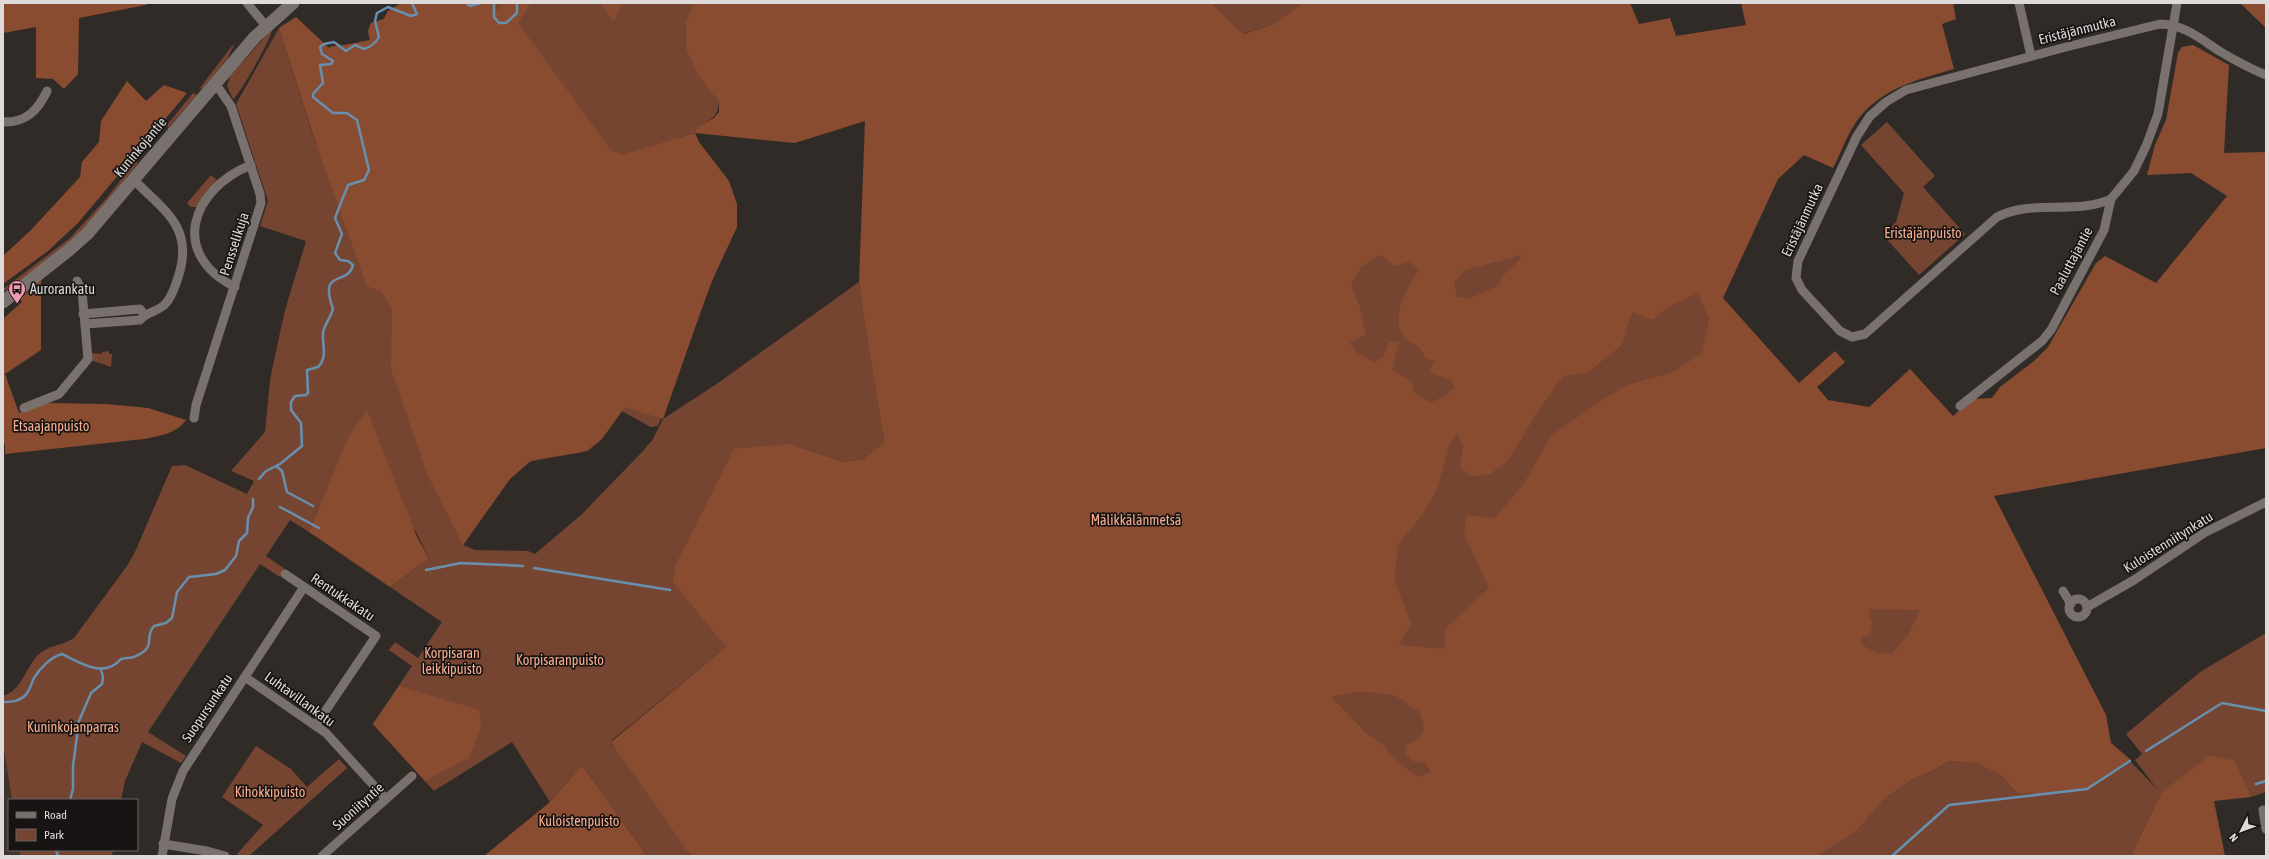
<svg xmlns="http://www.w3.org/2000/svg" width="2269" height="859" font-family="'Asap Condensed',sans-serif">
	<style>
		.built { fill: #40342f }
		.green { fill: #754531; fill-rule: evenodd }
		.forest { fill: #8a4c31; fill-rule: evenodd }
		.lines { fill: none; stroke-linecap: round; stroke-linejoin: round }
		.stream { stroke: #698fae; stroke-width: 2.5 }
		.street { stroke: #78716e; stroke-width: 9 }
		.secondary { stroke: #78716e; stroke-width: 13 }
		.labels { text-anchor: middle; dominant-baseline: central; stroke-width: 3.5; stroke-linejoin: round; paint-order: stroke }
		.street-label { font-size: 14px; fill: #dedad9; stroke: #171413 }
		.park-label { font-size: 14px; fill: #f8ad8e; stroke: #171413 }
		.poi-label { font-size: 14px; fill: #dedad9; stroke: #171413; text-anchor: start }
	</style>
	<rect width="100%" height="100%" fill="#312b28"/>
	<polygon class="built" points="3,743 12,800 9,800 9,850 19,850 20,856 3,856"/>
	<g class="green">
		<path d="M 401,3 L 1201,3 L 1242,33 L 1212,3 L 1302,3 L 1274,24 L 1242,34 L 1609,3 L 1622,37 L 1795,120 L 1710,299 L 1769,389 L 1975,529 L 1786,856 L 907,856 L 672,827 L 691,856 L 647,856 L 582,765 L 550,802 L 512,742 L 434,791 L 373,724 L 412,666 L 389,650 L 395,642 L 418,658 L 442,622 L 390,587 L 429,558 L 415,530 L 319,508 L 309,532 L 290,520 L 266,556 L 285,569 L 280,577 L 260,564 L 148,732 L 186,756 L 181,763 L 142,742 L 125,781 L 121,800 L 12,800 L 3,743 L 3,696 C 21,691 26,668 37,656 C 47,645 62,646 74,638 L 127,566 L 135,552 L 172,466 L 185,465 L 247,494 L 254,481 L 231,471 L 265,432 L 270,380 L 276,351 L 285,310 L 306,241 L 260,226 L 268,201 L 236,104 L 279,28 L 316,145 L 316,57 L 331,46 L 357,44 L 370,40 L 368,31 L 371,23 L 384,19 L 388,11 ZM 719,102 L 785,141 L 869,120 L 862,299 L 859,282 L 718,383 L 663,419 L 653,439 L 643,451 L 581,515 L 535,554 L 528,551 L 475,550 L 463,545 L 511,477 L 527,462 L 588,451 L 599,442 L 616,408 L 651,427 L 658,426 L 729,236 L 678,138 L 694,133 C 705,117 717,124 719,102 ZM 867,327 L 894,438 L 868,463 L 852,467 L 790,444 L 843,462 L 864,459 L 884,442 ZM 715,632 L 731,649 L 614,747 L 611,741 L 726,647 Z"/>
		<path d="M 272,29 C 273,36 239,96 233,99 L 227,86 L 230,76 Z"/>
		<polygon points="234,45 227,59 203,88 199,89 232,46"/>
		<polygon points="193,93 197,95 168,128 167,125"/>
		<polygon points="1887,122 1935,176 1923,187 1965,234 1919,275 1883,235 1896,222 1904,193 1861,145"/>
		<polygon points="136,161 138,163 89,225 45,262 3,292 3,289 70,238 105,200"/>
		<polygon points="211,175 217,180 205,193 197,207 191,207 187,203"/>
		<polygon points="109,351 109,354 112,354 111,367 91,360 91,353 102,354 102,352"/>
		<polygon points="2266,633 2266,792 2251,797 2243,782 2161,793 2131,856 1816,856 1884,799 1913,779 1931,772 1949,761 1978,762 2000,775 2017,793 2044,793 2087,789 2131,762 2157,789 2135,760 2142,754 2126,734 2200,672"/>
		<polygon points="256,746 291,769 307,787 339,759 347,768 249,856 239,856 237,854 263,825 222,797"/>
		<polygon points="19,850 113,850 112,856 20,856"/>
	</g>
	<g class="forest">
		<polygon points="3,3 148,3 146,5 79,18 78,74 64,89 53,79 36,78 36,27 3,33"/>
		<path d="M 401,3 L 488,3 L 498,10 L 503,3 L 531,3 L 518,23 L 611,150 L 623,155 L 694,133 L 699,126 L 714,118 L 719,112 L 719,102 L 698,74 L 686,48 L 686,22 L 694,3 L 1212,3 L 1243,34 L 1274,24 L 1302,3 L 1630,3 L 1639,24 L 1670,18 L 1676,36 L 1746,25 L 1741,3 L 1953,3 L 1956,19 L 1942,24 L 1954,69 C 1916,80 1875,90 1853,127 C 1845,140 1840,155 1833,168 L 1804,155 L 1778,179 L 1723,298 L 1799,383 L 1835,351 L 1845,362 L 1817,387 L 1828,400 L 1869,407 L 1910,369 L 1953,416 L 1972,399 L 1992,398 L 2000,387 L 2034,361 L 2048,347 L 2096,263 L 2105,256 L 2156,283 L 2227,196 L 2191,173 L 2147,175 L 2155,145 L 2166,120 L 2178,53 L 2182,47 L 2193,45 L 2229,65 L 2224,153 L 2266,152 L 2266,448 L 1994,496 L 2106,715 L 2111,743 L 2131,760 L 2087,789 L 2044,793 L 2017,793 L 2000,775 L 1978,763 L 1949,761 L 1931,772 L 1913,779 L 1884,799 L 1856,831 L 1816,856 L 691,856 L 611,742 L 726,647 L 673,582 L 676,564 L 734,449 L 790,444 L 843,462 L 864,459 L 884,442 L 859,282 L 865,121 L 795,143 L 695,133 L 699,142 L 729,181 L 737,204 L 737,227 L 710,285 L 663,419 L 625,407 L 602,439 L 583,452 L 532,460 L 510,479 L 463,545 L 428,476 L 391,369 L 392,308 L 381,291 L 367,286 L 317,147 L 279,28 L 296,17 L 329,48 L 370,40 L 368,31 L 371,23 L 384,19 L 388,11 ZM 1381,255 L 1395,266 L 1409,262 L 1419,269 C 1409,286 1391,313 1402,333 C 1407,342 1419,343 1426,358 L 1435,361 L 1429,372 L 1451,380 L 1455,387 L 1446,395 L 1430,403 L 1414,392 L 1412,382 L 1392,370 L 1399,342 L 1389,342 L 1384,356 L 1374,363 L 1356,352 L 1350,342 L 1366,335 L 1360,308 L 1351,285 L 1361,267 ZM 1522,255 C 1515,268 1503,270 1499,285 L 1469,299 L 1457,297 L 1454,282 L 1465,270 ZM 1698,293 L 1709,319 L 1702,353 L 1673,372 L 1627,385 L 1602,400 L 1552,435 L 1523,485 L 1495,518 L 1467,515 L 1464,534 L 1489,588 L 1446,628 L 1444,649 L 1399,645 L 1411,624 L 1394,578 L 1398,545 L 1425,511 L 1437,489 L 1450,444 L 1457,432 L 1463,446 L 1460,468 L 1471,477 L 1490,474 L 1508,461 L 1535,416 L 1563,376 L 1588,372 L 1622,345 L 1632,312 L 1653,320 L 1668,307 ZM 1869,609 L 1920,610 L 1909,634 L 1892,654 L 1876,652 L 1862,645 L 1862,638 L 1870,634 L 1873,622 L 1870,617 ZM 1354,692 C 1369,693 1389,691 1403,700 C 1409,704 1411,709 1419,711 C 1428,731 1426,736 1405,746 L 1405,753 L 1413,761 L 1425,763 L 1431,771 L 1419,777 L 1414,775 L 1388,753 L 1384,745 L 1368,735 L 1331,697 Z"/>
		<polygon points="592,3 626,3 621,4 614,22 601,4"/>
		<polygon points="2240,3 2266,3 2266,28"/>
		<polygon points="127,81 146,101 164,85 187,93 78,223 48,251 3,284 3,256 31,230 80,177 82,162 99,142 101,121"/>
		<path d="M 41,280 L 41,350 L 5,374 L 19,413 L 48,403 L 106,404 L 148,408 L 186,420 C 176,434 159,436 144,439 L 5,454 L 5,444 L 3,444 L 3,319 L 22,302 L 20,299 Z"/>
		<polygon points="367,410 417,537 429,558 390,587 309,532 349,436"/>
		<polygon points="399,686 479,710 481,727 470,757 425,781 373,724"/>
		<polygon points="2210,755 2235,761 2251,797 2214,801 2225,856 2131,856 2161,793"/>
		<polygon points="582,765 647,856 484,856 550,802"/>
	</g>
	<g class="lines">
		<g class="stream">
			<polyline points="466,3 470,6 481,3"/>
			<polyline points="494,3 494,17 499,23 506,23 517,13 517,3"/>
			<polyline points="276,466 282,471 287,492 313,506"/>
			<path d="M 259,479 L 266,471 L 280,464 L 302,446 L 301,423 L 291,410 L 291,402 L 295,396 L 306,395 L 308,393 L 307,370 L 318,367 C 328,357 322,345 323,333 C 324,325 331,317 333,309 C 318,267 348,287 353,265 L 348,261 L 340,260 L 335,253 L 342,234 L 335,218 L 348,185 L 364,180 L 369,170 L 357,120 L 347,113 L 333,113 L 313,97 L 313,94 L 323,83 L 320,65 L 331,64 L 333,61 L 322,54 L 320,47 L 324,44 L 334,42 L 346,51 L 355,45 L 364,49 C 371,47 375,44 379,37 L 375,21 L 377,13 L 388,7 L 411,16 L 417,14 L 412,3"/>
			<polyline points="280,507 319,528"/>
			<polyline points="534,568 670,590"/>
			<polyline points="426,570 461,563 523,566"/>
			<path d="M 3,702 C 8,702 14,702 18,700 C 29,696 30,686 34,678 C 40,668 51,657 62,654 C 81,663 104,679 121,659 C 126,657 131,659 136,656 C 158,646 143,638 154,626 L 166,623 L 172,618 L 177,592 L 189,577 L 216,574 L 225,570 L 236,556 L 239,541 L 247,533 L 248,518 L 253,507 L 253,499"/>
			<polyline points="2146,751 2222,703 2266,711"/>
			<polyline points="2256,784 2266,781"/>
			<polyline points="70,800 73,789 73,766 79,721 91,693 102,684 103,677 101,670"/>
			<polyline points="56,850 58,856"/>
			<polyline points="1892,856 1949,805 2087,789 2130,761"/>
		</g>
		<g class="street">
			<polyline points="247,3 266,26"/>
			<polyline points="2019,3 2031,56"/>
			<path d="M 3,122 C 26,123 38,110 47,91"/>
			<path d="M 2111,199 C 2076,215 2032,199 1997,217 L 1865,334 L 1852,337 L 1840,331 L 1802,290 L 1796,278 L 1798,261 L 1857,136 L 1870,116 L 1886,102 L 1906,90 L 2066,47 L 2160,24 C 2184,24 2202,40 2221,52 C 2236,61 2251,69 2266,75"/>
			<path d="M 235,287 C 169,254 191,189 251,165"/>
			<polyline points="83,314 140,309 144,314"/>
			<path d="M 85,324 L 140,320 C 147,311 160,312 167,302 C 174,293 177,281 180,271 C 192,225 162,209 134,180"/>
			<polyline points="1960,406 2042,341 2051,330 2104,230 2111,199 2134,171 2146,146 2158,114 2177,3"/>
			<polyline points="24,408 59,394 88,359 82,291 77,281"/>
			<polyline points="194,418 196,405 261,203 260,194 231,106 215,83"/>
			<polyline points="285,574 376,636 316,725"/>
			<polyline points="2063,591 2071,604"/>
			<circle cx="2078" cy="608" r="9"/>
			<polyline points="2087,607 2134,580 2204,533 2266,502"/>
			<polyline points="245,677 326,733 386,799"/>
			<polyline points="2263,810 2266,829"/>
			<polyline points="163,844 207,851 225,856"/>
			<polyline points="162,856 172,799 183,771 304,587"/>
			<polyline points="322,856 412,776"/>
		</g>
		<polyline class="secondary" points="3,302 69,250 87,234 255,37 293,3"/>
	</g>
	<defs>
		<symbol id="bus-pin" viewBox="-11 -11 22 30"><path d="M0 17L-7.5 6A9.5 9.5 0 1 1 7.5 6Z" fill="#f09ab6" stroke="#171413"/><path d="M-5-6H5V4H4V6H2V4H-2V6H-4V4H-5ZM-3.5-4V0h7V-4ZM-3.5 1.2v1.5H-2V1.2ZM2 1.2v1.5H3.5V1.2Z" fill="#111"/></symbol>
	</defs>
	<g fill-rule="evenodd">
		<use href="#bus-pin" x="7" y="279" width="20" height="27"/>
	</g>
	<g class="labels">
		<g class="street-label">
			<text transform="translate(2077 30) rotate(-14)">Eristäjänmutka</text>
			<text transform="translate(140 147) rotate(-50)">Kuninkojantie</text>
			<text transform="translate(1802 220) rotate(-65)">Eristäjänmutka</text>
			<text transform="translate(234 244) rotate(-72)">Pensselikuja</text>
			<text transform="translate(2071 261) rotate(-62)">Paaluttajantie</text>
			<text transform="translate(2168 542) rotate(-32)">Kuloistenniitynkatu</text>
			<text transform="translate(343 597) rotate(34)">Rentukkakatu</text>
			<text transform="translate(300 699) rotate(36)">Luhtavillankatu</text>
			<text transform="translate(207 708) rotate(-56)">Suopursunkatu</text>
			<text transform="translate(358 806) rotate(-42)">Suoniityntie</text>
		</g>
		<g class="park-label">
			<text x="1923" y="233">Eristäjänpuisto</text>
			<text x="51" y="426">Etsaajanpuisto</text>
			<text x="1136" y="520">Mälikkälänmetsä</text>
			<text x="452" y="653">Korpisaran<tspan x="452" dy="16">leikkipuisto</tspan></text>
			<text x="560" y="660">Korpisaranpuisto</text>
			<text x="73" y="727">Kuninkojanparras</text>
			<text x="270" y="792">Kihokkipuisto</text>
			<text x="579" y="821">Kuloistenpuisto</text>
		</g>
		<g class="poi-label">
			<text x="30" y="289">Aurorankatu</text>
		</g>
	</g>
	<rect width="2269" height="859" fill="none" stroke="#dedad9" stroke-width="8"/>
	<rect x="8" y="799" width="130" height="52" fill="#171413" stroke="#676362"/>
	<rect x="16" y="812" width="20" height="6" fill="#78716e" stroke="#676362"/>
	<text x="44" y="819" font-size="12" fill="#dedad9">Road</text>
	<rect x="16" y="829" width="20" height="12" fill="#754531" stroke="#676362"/>
	<text x="44" y="839" font-size="12" fill="#dedad9">Park</text>
	<g transform="translate(2241 831) rotate(228)" stroke="#171413" stroke-width="3" paint-order="stroke">
	<path d="M0-3L7 15L0 10L-7 15Z" fill="#dedad9"/>
	<text y="-6" font-size="11" font-weight="bold" text-anchor="middle" fill="#dedad9">N</text>
	</g>
</svg>
